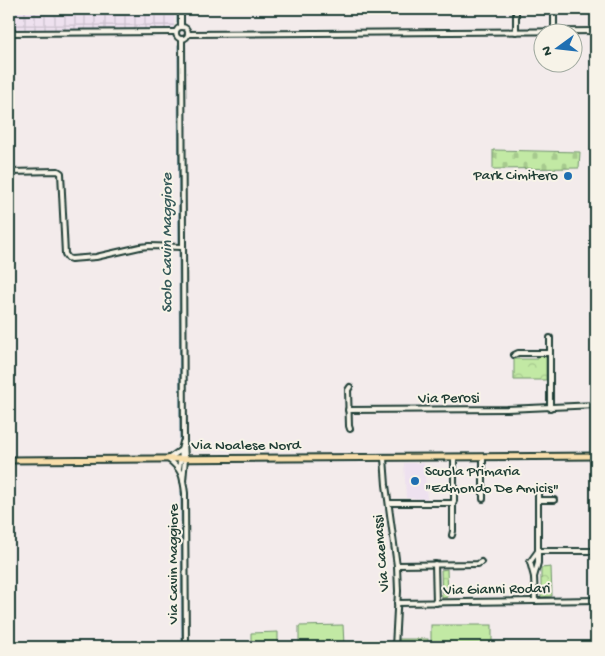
<svg xmlns="http://www.w3.org/2000/svg" width="605" height="656" font-family="'Gochi Hand',sans-serif">
	<style>
		.built { fill: #eee1ef }
		.industrial { fill: url(#industrial-grid) }
		.green { fill: #c2e9a4; stroke: #70936c }
		.forest { fill: url(#forest-crowns); stroke: #70936c }
		.cemetery { fill: url(#cemetery-stones); stroke: #70936c }
		.lines { fill: none; stroke-linecap: round; stroke-linejoin: round }
		.stream { stroke: #6593a7; stroke-width: 1 }
		.minor-casing { stroke: #1f3d34; stroke-width: 8 }
		.major-casing { stroke: #1f3d34; stroke-width: 9 }
		.minor { stroke: #f7f3e8; stroke-width: 4 }
		.major { stroke: #f8deab; stroke-width: 5 }
		.poi-dot { fill: #1f6fb2; stroke: #f7f3e8; stroke-width: 2 }
		.labels { text-anchor: middle; dominant-baseline: central; stroke-width: 4; stroke-linejoin: round; paint-order: stroke }
		.poi-label { font-size: 15px; fill: #1f3d34; stroke: #f7f3e8; text-anchor: end }
		.street-label { font-size: 15px; fill: #1f3d34; stroke: #f7f3e8 }
		.water-label { font-size: 16px; font-style: italic; fill: #365a5a; stroke: #f7f3e8 }
	</style>
	<defs>
		<pattern id="industrial-grid" width="8" height="8" patternUnits="userSpaceOnUse" patternTransform="scale(1.25)"><rect width="8" height="8" fill="#eee1ef"/><path d="M0 4h8M4 0v8" fill="none" stroke="#ccc2ce"/></pattern>
		<pattern id="forest-crowns" width="20" height="18" patternUnits="userSpaceOnUse" patternTransform="scale(1.25)"><rect width="20" height="18" fill="#c2e9a4"/><path d="M2 6a3 3 0 1 1 6 0M12 15a3 3 0 1 1 6 0" fill="none" stroke="#a6c98e"/></pattern>
		<pattern id="cemetery-stones" width="16" height="16" patternUnits="userSpaceOnUse" patternTransform="scale(1.25)"><rect width="16" height="16" fill="#c2e9a4"/><path d="M2 7V4a2 2 0 0 1 4 0v3zM10 15v-3a2 2 0 0 1 4 0v3z" fill="#a6c98e"/></pattern>
	</defs>
	<rect width="100%" height="100%" fill="#f3ebeb"/>
	<filter id="ink" filterUnits="userSpaceOnUse"><feTurbulence type="fractalNoise" baseFrequency=".02" numOctaves="2"/><feDisplacementMap in="SourceGraphic" scale="10" xChannelSelector="R" yChannelSelector="G"/><feConvolveMatrix kernelMatrix="1 2 1 2 8 2 1 2 1" color-interpolation-filters="sRGB"/></filter>
	<g filter="url(#ink)">
		<polygon class="built" points="404,463 424,463 427,499 406,498"/>
		<polygon class="industrial" points="9,9 174,9 174,28 9,30"/>
		<g class="green">
			<polygon points="343,625 344,645 299,646 299,626"/>
			<rect x="431" y="625" width="61" height="22"/>
			<polygon points="278,632 278,643 251,644 251,633"/>
			<rect x="399" y="639" width="29" height="8"/>
		</g>
		<g class="forest">
			<polygon points="538,356 544,356 546,358 546,380 514,380 514,359 538,359"/>
			<polygon points="551,567 552,596 541,597 541,568"/>
			<polygon points="447,569 448,597 442,598 441,570"/>
		</g>
		<polygon class="cemetery" points="493,150 580,152 579,168 493,169"/>
		<g class="lines">
			<g class="stream">
				<polyline points="177,9 177,23"/>
				<polyline points="178,45 180,442"/>
				<polyline points="181,491 182,647"/>
			</g>
			<defs>
				<g id="minor">
					<polyline points="516,9 516,32"/>
					<polyline points="554,9 554,32"/>
					<circle cx="182" cy="33" r="6"/>
					<polyline points="181,27 181,9"/>
					<polyline points="9,33 175,32"/>
					<polyline points="188,34 596,31"/>
					<polyline points="182,40 184,440 185,459 183,481"/>
					<polyline points="9,172 58,171 61,173 65,254 68,258 71,259 96,257 140,247 149,246 182,247"/>
					<polyline points="550,338 550,408"/>
					<polyline points="514,355 518,353 550,353"/>
					<polyline points="350,387 348,390 349,426 350,429"/>
					<polyline points="348,410 507,409 596,405"/>
					<path d="M 183,442 L 181,450 L 168,459 C 182,469 183,477 185,493 L 186,647"/>
					<polyline points="384,458 386,485 397,566 398,591 395,647"/>
					<polyline points="179,468 180,462 182,459 181,450"/>
					<polyline points="483,499 483,457"/>
					<polyline points="538,500 554,500"/>
					<polyline points="389,503 453,503"/>
					<polyline points="452,535 453,531 453,503 454,501 454,457"/>
					<polyline points="538,551 596,551"/>
					<polyline points="435,564 436,603"/>
					<polyline points="397,566 398,565 478,564 481,562"/>
					<polyline points="534,577 538,563 538,494 540,491"/>
					<polyline points="535,601 534,577 530,562 538,551"/>
					<polyline points="397,603 596,600"/>
				</g>
				<polyline id="major" points="9,460 596,456"/>
			</defs>
			<use href="#minor" class="minor-casing"/>
			<use href="#major" class="major-casing"/>
			<use href="#minor" class="minor"/>
			<use href="#major" class="major"/>
		</g>
	</g>
	<g class="poi-dot">
		<circle cx="568" cy="176" r="5"/>
		<circle cx="415" cy="481" r="5"/>
	</g>
	<g class="labels">
		<g class="poi-label">
			<text x="558" y="176">Park Cimitero</text>
			<text x="425" y="472" text-anchor="start">Scuola Primaria<tspan x="425" dy="17">"Edmondo De Amicis"</tspan></text>
		</g>
		<g class="street-label">
			<text transform="translate(449 399) rotate(-1)">Via Perosi</text>
			<text x="246" y="446">Via Noalese Nord</text>
			<text transform="translate(382 553) rotate(-95)">Via Caenassi</text>
			<text transform="translate(174 564) rotate(-90)">Via Cavin Maggiore</text>
			<text transform="translate(497 590) rotate(-1)">Via Gianni Rodari</text>
		</g>
		<g class="water-label">
			<text transform="translate(168 243) rotate(-90)">Scolo Cavin Maggiore</text>
		</g>
	</g>
	<rect width="605" height="656" fill="none" stroke="#f7f3e8" stroke-width="30"/>
	<rect x="15" y="15" width="575" height="626" fill="none" stroke="#1f3d34" stroke-width="2" filter="url(#ink)"/>
	<g transform="translate(558 48) rotate(255)"><circle r="24" fill="#f7f3e8" stroke="#a1aaa0"/>
	<path d="M0-4L9 19L0 12L-9 19Z" fill="#1f6fb2"/>
	<text y="-8" font-size="14" font-weight="bold" text-anchor="middle" fill="#1f3d34">N</text>
	</g>
</svg>
